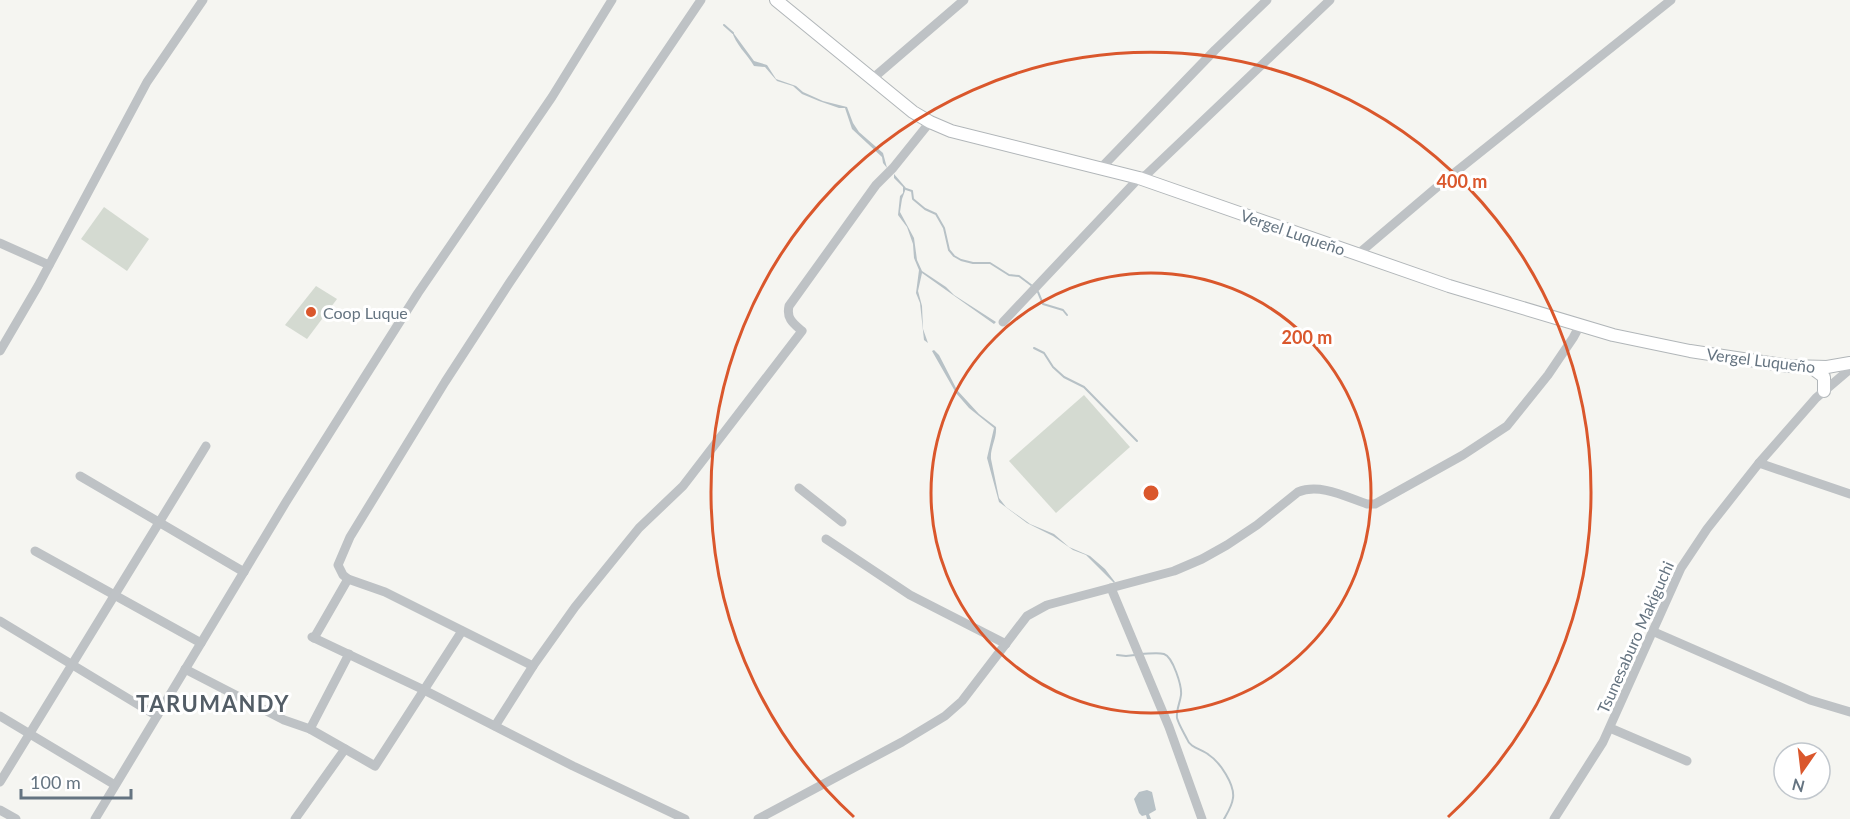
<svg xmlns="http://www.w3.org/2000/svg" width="1850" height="819" font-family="Lato,sans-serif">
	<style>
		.green { fill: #d4dad1 }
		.water { fill: #b7c1c6 }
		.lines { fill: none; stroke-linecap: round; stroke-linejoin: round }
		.stream { stroke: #b7c1c6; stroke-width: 2 }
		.major-casing { stroke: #b1b6b9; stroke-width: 14 }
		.minor { stroke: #bec2c5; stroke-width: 9 }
		.major { stroke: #fff; stroke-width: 12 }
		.ring { fill: none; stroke: #da572c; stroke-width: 3 }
		.poi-dot { fill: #da572c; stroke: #fff; stroke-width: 2 }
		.labels { text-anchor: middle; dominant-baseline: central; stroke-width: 6; stroke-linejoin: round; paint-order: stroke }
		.street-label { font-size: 16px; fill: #657481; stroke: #fff }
		.poi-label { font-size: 16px; fill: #657481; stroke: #fff; text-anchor: start }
		.district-label { font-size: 22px; font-weight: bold; letter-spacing: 1.5px; fill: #535d66; stroke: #fff }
		.centre { fill: #da572c; stroke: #fff; stroke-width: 3 }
		.ring-label { font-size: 18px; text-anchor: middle; font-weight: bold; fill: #da572c; stroke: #fff; stroke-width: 6; stroke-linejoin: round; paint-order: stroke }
	</style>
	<rect width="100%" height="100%" fill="#f5f5f1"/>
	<g class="green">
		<polygon points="104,207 149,239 127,271 81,239"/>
		<polygon points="316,286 337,299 307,339 285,325"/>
		<polygon points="1084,395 1130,447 1056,513 1009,461"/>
	</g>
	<g class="water">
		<path d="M 732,31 L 754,61 L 767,65 L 776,79 L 796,86 L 803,92 L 823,101 L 847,107 L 853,123 L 859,132 L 883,153 L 887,168 L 883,163 L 882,157 L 852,129 L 845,108 L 839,108 L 819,101 L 802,94 L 793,86 L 777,81 L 765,67 L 754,66 C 747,54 735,44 732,31 Z"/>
		<polygon points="894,174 906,188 902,199 900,212 914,238 917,260 922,271 946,287 954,295 996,322 994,324 922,273 918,291 922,306 923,329 928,343 924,340 920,303 916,293 919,270 914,258 913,244 907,227 898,215 900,196 903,193 903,187 894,178"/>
		<path d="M 934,350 L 939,355 L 957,390 L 979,414 L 996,427 C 997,438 990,448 991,459 L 999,498 L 1006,507 L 1030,524 L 1054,534 L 1069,547 L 1090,556 L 1105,569 L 1115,582 L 1114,583 L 1086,555 L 1073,550 L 1053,536 L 1027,523 L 999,502 L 987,458 L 994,428 L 969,408 L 956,393 L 932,351 Z"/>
		<polygon points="1147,790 1152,792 1156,810 1149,814 1151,819 1147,819 1146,815 1142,816 1139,813 1134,799 1139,792"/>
	</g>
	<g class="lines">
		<g class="stream">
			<polyline points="724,25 733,33"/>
			<polyline points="906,189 912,191 913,199 925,209 936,214 944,228 949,250 954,256 961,260 973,263 990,263 1009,275 1019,276 1031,285"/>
			<polyline points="1038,292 1043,304 1063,310 1067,315"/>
			<polyline points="1034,348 1044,353 1053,367 1064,377 1084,387 1137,441"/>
			<path d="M 1141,654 C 1148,654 1157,652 1164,654 C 1173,657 1182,686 1181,695 C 1180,703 1176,710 1177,718 C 1179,725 1184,733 1187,739 C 1190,748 1202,749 1209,755 C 1220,762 1235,785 1233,798 C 1232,806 1228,812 1224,819"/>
			<polyline points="1117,655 1126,656 1135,655"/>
		</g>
		<defs>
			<g id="major">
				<polyline points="776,0 913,112 930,122 951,131 1139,178 1449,286 1613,335 1690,351 1789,366 1827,367 1850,363"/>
				<polyline points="1812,368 1824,377 1824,391"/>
			</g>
		</defs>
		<use href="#major" class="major-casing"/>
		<g class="minor">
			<polyline points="872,79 964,0"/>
			<polyline points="1100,169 1215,50 1267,0"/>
			<polyline points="0,243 49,265"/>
			<polyline points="1357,255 1443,182 1671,0"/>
			<polyline points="1003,322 1139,178 1146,175 1330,0"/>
			<polyline points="0,351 38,286 147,82 203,0"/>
			<polyline points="1759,463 1850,494"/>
			<polyline points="80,476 244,572"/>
			<polyline points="799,488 842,522"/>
			<polyline points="826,539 910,595 1006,644"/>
			<polyline points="35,551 201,643"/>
			<polyline points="1111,588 1169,727 1202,819"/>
			<polyline points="0,621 157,716"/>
			<polyline points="1652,631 1810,700 1850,712"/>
			<polyline points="312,637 424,690 573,766 685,819"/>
			<polyline points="314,638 348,579"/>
			<polyline points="533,666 385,592 348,579 343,575 338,565 350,537 445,382 510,282 701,0"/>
			<polyline points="185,669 284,720 310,729 375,766 462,631"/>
			<polyline points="0,716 115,785"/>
			<path d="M 495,726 L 533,666 L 575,607 L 639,528 L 683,486 L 802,331 C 794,324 786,319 789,306 L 876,185 L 893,168 L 930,122"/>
			<polyline points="1610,728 1687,761"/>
			<polyline points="310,729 349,654"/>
			<polyline points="0,782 206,446"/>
			<polyline points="0,810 16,819"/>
			<polyline points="95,819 286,502 366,375 418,293 552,97 612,0"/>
			<polyline points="295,819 345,749"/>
			<path d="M 758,819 L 902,742 L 945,716 L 962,701 L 1027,616 L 1047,605 L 1174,571 L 1202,559 L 1227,545 L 1257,525 L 1298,492 C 1320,483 1346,497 1367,504 L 1375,504 L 1463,455 L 1507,426 L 1548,375 L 1573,338 L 1579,327"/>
			<polyline points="1554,819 1603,742 1681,568 1707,529 1759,463 1816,398 1850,369"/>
		</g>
		<use href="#major" class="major"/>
	</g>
	<g class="ring">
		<circle cx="1151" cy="493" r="220"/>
		<path d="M854 817A440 440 0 1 1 1448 817"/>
	</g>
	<circle class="poi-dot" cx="311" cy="312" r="6"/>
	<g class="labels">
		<g class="street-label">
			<text transform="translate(1293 232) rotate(19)">Vergel Luqueño</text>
			<text transform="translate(1761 360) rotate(7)">Vergel Luqueño</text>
			<text transform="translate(1635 637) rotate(-66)">Tsunesaburo Makiguchi</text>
		</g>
		<g class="poi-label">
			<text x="323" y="312">Coop Luque</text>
		</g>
		<g class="district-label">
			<text x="213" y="703">TARUMANDY</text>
		</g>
	</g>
	<circle cx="1151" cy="493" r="9" class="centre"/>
	<g class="ring-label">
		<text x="1462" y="188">400 m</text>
		<text x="1307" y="344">200 m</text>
	</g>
	<g transform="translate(1802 771) rotate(194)"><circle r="28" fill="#ffffff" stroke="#c1c7cd" stroke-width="1.5"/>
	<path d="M0-4.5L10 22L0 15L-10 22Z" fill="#da572c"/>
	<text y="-9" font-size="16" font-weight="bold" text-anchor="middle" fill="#657481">N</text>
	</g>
	<path d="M21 789v9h110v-9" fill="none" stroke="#657481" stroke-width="3"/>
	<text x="30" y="789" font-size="18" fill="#657481" stroke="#ffffff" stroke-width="4.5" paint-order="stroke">100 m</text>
</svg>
